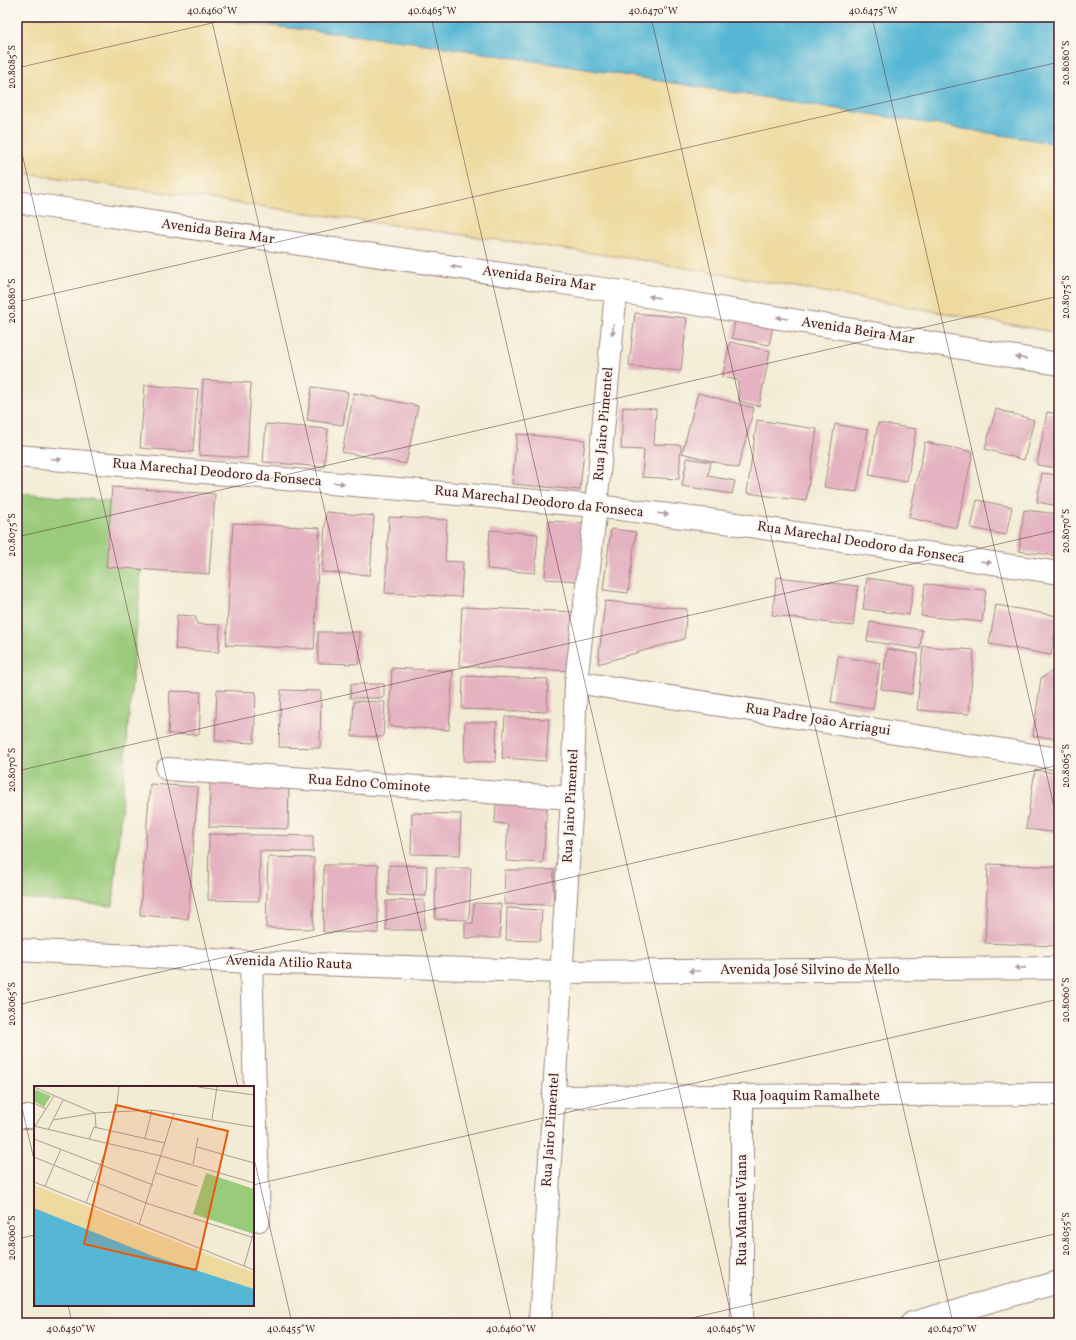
<svg xmlns="http://www.w3.org/2000/svg" width="1076" height="1340" font-family="Vollkorn,serif">
	<style>
		.green { fill: #9acb7a; stroke: #727552 }
		.sand { fill: #eeda9e; stroke: #9c7c64 }
		.water { fill: #56b7d4; stroke: #506b80 }
		.building { fill: #e4b2c1 }
		.lines { fill: none; stroke-linecap: round; stroke-linejoin: round }
		.minor-casing { stroke: #9e8680; stroke-width: 24 }
		.major-casing { stroke: #9e8680; stroke-width: 24 }
		.minor { stroke: #fff; stroke-width: 22 }
		.major { stroke: #fff; stroke-width: 22 }
		.oneway { fill: #ae9aa0 }
		.ticks { fill: none; stroke: #4a1f2b; stroke-width: 1; stroke-opacity: 0.45 }
		.labels { text-anchor: middle; dominant-baseline: central; stroke-width: 4; stroke-linejoin: round; paint-order: stroke }
		.street-label { font-size: 14px; fill: #4a1f2b; stroke: #fbf7ec }
		.inset-road { fill: none; stroke: #af9a91; stroke-width: 1 }
		.view { fill: #e8590c; fill-opacity: 0.15; stroke: #e8590c; stroke-width: 2 }
		.inset-edge { fill: none; stroke: #4a1f2b; stroke-width: 2 }
		.neatline { fill: none; stroke: #4a1f2b; stroke-width: 1.5 }
		.ticks-label { font-size: 10px; text-anchor: middle; fill: #4a1f2b }
	</style>
	<rect width="100%" height="100%" fill="#fbf7ec"/>
	<filter id="ink" filterUnits="userSpaceOnUse"><feTurbulence type="fractalNoise" baseFrequency=".025" numOctaves="2"/><feDisplacementMap in="SourceGraphic" scale="8" xChannelSelector="R" yChannelSelector="G"/><feConvolveMatrix kernelMatrix="1 2 1 2 8 2 1 2 1" color-interpolation-filters="sRGB"/></filter>
	<filter id="wash" filterUnits="userSpaceOnUse"><feTurbulence type="fractalNoise" baseFrequency=".012" numOctaves="4" result="noise"/><feDisplacementMap in="SourceGraphic" scale="16" xChannelSelector="R" yChannelSelector="G"/><feGaussianBlur stdDeviation="0.9" result="paint"/><feColorMatrix in="noise" values="0 0 0 0 0 0 0 0 0 0 0 0 0 0 0 0 0 1.4 0 .05"/><feComposite in="paint" operator="in"/></filter>
	<g filter="url(#wash)">
		<rect width="100%" height="100%" fill="#f3ecd5"/>
		<polygon class="green" points="17,493 147,504 113,906 17,898"/>
		<polygon class="sand" points="17,17 194,17 421,43 1059,144 1059,333 641,260 17,172"/>
		<polygon class="water" points="194,17 1059,17 1059,144 421,43"/>
		<g id="blocks">
			<g class="building">
				<polygon points="635,313 687,318 681,371 629,366"/>
				<polygon points="735,320 773,326 769,345 732,338"/>
				<polygon points="730,342 770,351 759,406 739,401 738,380 722,377"/>
				<polygon points="203,380 251,383 247,458 199,455"/>
				<polygon points="145,385 198,389 193,452 140,448"/>
				<polygon points="312,387 348,392 343,425 307,420"/>
				<polygon points="354,393 418,406 406,464 342,452"/>
				<polygon points="698,393 754,408 738,468 682,453"/>
				<polygon points="623,407 656,409 654,444 681,445 679,479 642,477 644,450 621,449"/>
				<polygon points="996,409 1034,420 1024,460 985,449"/>
				<polygon points="1047,412 1059,414 1059,468 1037,465"/>
				<polygon points="757,420 817,429 806,501 747,493"/>
				<polygon points="878,423 916,429 907,482 869,475"/>
				<polygon points="266,424 328,429 324,467 263,462"/>
				<polygon points="835,424 868,430 857,492 824,487"/>
				<polygon points="517,434 585,440 580,490 512,484"/>
				<polygon points="925,442 973,452 957,528 909,518"/>
				<polygon points="687,458 711,462 708,476 735,481 732,494 682,486"/>
				<polygon points="1042,473 1059,475 1059,506 1037,502"/>
				<polygon points="112,487 215,494 209,574 106,567"/>
				<polygon points="977,500 1012,507 1006,535 971,528"/>
				<polygon points="1024,510 1059,514 1059,556 1019,551"/>
				<polygon points="326,512 374,516 370,575 322,572"/>
				<polygon points="389,517 447,520 445,561 463,562 461,597 385,593"/>
				<polygon points="549,521 584,523 579,581 545,579"/>
				<polygon points="233,523 320,528 314,649 226,645"/>
				<polygon points="611,529 636,532 628,593 603,590"/>
				<polygon points="490,530 538,534 535,573 487,569"/>
				<polygon points="777,577 858,586 853,626 772,615"/>
				<polygon points="867,578 914,585 909,615 863,609"/>
				<polygon points="925,584 986,590 982,622 921,616"/>
				<polygon points="605,601 687,609 684,639 598,664"/>
				<polygon points="996,605 1058,616 1051,655 989,644"/>
				<polygon points="462,607 577,612 575,671 459,666"/>
				<polygon points="177,615 195,616 197,624 220,625 219,652 175,649"/>
				<polygon points="870,622 922,630 920,649 867,641"/>
				<polygon points="318,632 360,632 359,664 318,663"/>
				<polygon points="923,646 974,650 969,714 917,710"/>
				<polygon points="887,649 918,654 912,694 881,689"/>
				<polygon points="838,656 880,663 873,709 831,702"/>
				<polygon points="392,668 453,671 449,730 389,726"/>
				<polygon points="1056,669 1059,669 1059,739 1033,736 1041,678"/>
				<polygon points="463,676 548,679 547,712 462,709"/>
				<polygon points="351,684 384,684 384,698 350,698"/>
				<polygon points="217,690 256,692 254,743 215,741"/>
				<polygon points="281,690 321,691 320,748 279,747"/>
				<polygon points="170,691 201,692 199,735 168,734"/>
				<polygon points="354,701 385,702 383,737 352,736"/>
				<polygon points="505,717 549,719 546,761 502,758"/>
				<polygon points="465,722 497,722 495,762 464,761"/>
				<polygon points="1035,770 1059,774 1059,833 1026,829"/>
				<polygon points="210,782 289,784 288,829 209,827"/>
				<polygon points="150,784 198,787 188,919 140,915"/>
				<polygon points="496,801 547,804 543,863 506,861 508,824 495,823"/>
				<polygon points="412,813 461,814 460,855 411,854"/>
				<polygon points="209,834 313,836 313,852 260,851 259,901 208,900"/>
				<polygon points="268,857 314,858 313,929 266,928"/>
				<polygon points="988,864 1059,867 1056,946 985,943"/>
				<polygon points="324,865 378,865 378,933 323,932"/>
				<polygon points="389,865 427,866 426,896 388,895"/>
				<polygon points="436,868 471,868 469,920 435,919"/>
				<polygon points="505,870 554,870 553,905 504,904"/>
				<polygon points="424,900 425,930 386,930 386,901"/>
				<polygon points="474,903 501,904 500,938 465,938 465,923 473,923"/>
				<polygon points="507,908 542,910 540,941 506,940"/>
			</g>
		</g>
	</g>
	<g filter="url(#ink)">
		<use href="#blocks" fill-opacity="0" stroke="#9e8680" stroke-width="1"/>
		<g class="lines">
			<defs>
				<g id="minor">
					<polyline points="576,682 1059,759"/>
					<polyline points="167,769 572,798"/>
					<polyline points="17,950 251,962 562,972 1059,968"/>
					<polyline points="251,962 259,1220"/>
					<polyline points="553,1097 1059,1094"/>
					<polyline points="17,1117 35,1117"/>
					<polyline points="540,1323 572,798 576,682 596,506 616,291"/>
					<polyline points="742,1323 742,1096"/>
					<polyline points="912,1323 1059,1282"/>
				</g>
				<g id="major">
					<polyline points="17,202 616,291 1059,364"/>
					<polyline points="17,456 596,506 724,522 1059,573"/>
				</g>
			</defs>
			<use href="#minor" class="minor-casing"/>
			<use href="#major" class="major-casing"/>
			<use href="#minor" class="minor"/>
			<use href="#major" class="major"/>
		</g>
		<defs><path id="oneway-solid" d="M-6-.8H1V-3.2L6.5 0L1 3.2V.8H-6Z"/></defs>
		<g class="oneway">
			<use href="#oneway-solid" transform="translate(456 267) rotate(-172)"/>
			<use href="#oneway-solid" transform="translate(654 297) rotate(-171)"/>
			<use href="#oneway-solid" transform="translate(782 318) rotate(-171)"/>
			<use href="#oneway-solid" transform="translate(613 330) rotate(95)"/>
			<use href="#oneway-solid" transform="translate(1021 358) rotate(-171)"/>
			<use href="#oneway-solid" transform="translate(56 459) rotate(5)"/>
			<use href="#oneway-solid" transform="translate(339 483) rotate(5)"/>
			<use href="#oneway-solid" transform="translate(663 514) rotate(7)"/>
			<use href="#oneway-solid" transform="translate(986 562) rotate(9)"/>
			<use href="#oneway-solid" transform="translate(1020 968) rotate(179)"/>
			<use href="#oneway-solid" transform="translate(694 971) rotate(180)"/>
		</g>
	</g>
	<path class="ticks" d="M 211,17 L 512,1323M 431,17 L 733,1323M 651,17 L 953,1323M 872,17 L 1059,828M 17,68 L 238,17M 17,132 L 238,1087M 17,302 L 1059,62M 17,537 L 1059,296M 17,771 L 1059,530M 17,1005 L 1059,765M 17,1086 L 35,1164M 253,1154 L 292,1323M 253,1185 L 1059,999M 17,1239 L 35,1235M 68,1305 L 72,1323M 670,1323 L 1059,1233"/>
	<g class="labels">
		<g class="street-label">
			<text transform="translate(218 232) rotate(8)">Avenida Beira Mar</text>
			<text transform="translate(539 279) rotate(8)">Avenida Beira Mar</text>
			<text transform="translate(858 331) rotate(9)">Avenida Beira Mar</text>
			<text transform="translate(604 424) rotate(-85)">Rua Jairo Pimentel</text>
			<text transform="translate(217 473) rotate(5)">Rua Marechal Deodoro da Fonseca</text>
			<text transform="translate(539 502) rotate(6)">Rua Marechal Deodoro da Fonseca</text>
			<text transform="translate(861 543) rotate(9)">Rua Marechal Deodoro da Fonseca</text>
			<text transform="translate(818 720) rotate(9)">Rua Padre João Arriagui</text>
			<text transform="translate(369 784) rotate(4)">Rua Edno Cominote</text>
			<text transform="translate(571 806) rotate(-87)">Rua Jairo Pimentel</text>
			<text transform="translate(289 963) rotate(2)">Avenida Atilio Rauta</text>
			<text x="810" y="970">Avenida José Silvino de Mello</text>
			<text x="806" y="1096">Rua Joaquim Ramalhete</text>
			<text transform="translate(551 1130) rotate(-86)">Rua Jairo Pimentel</text>
			<text transform="translate(742 1210) rotate(-90)">Rua Manuel Viana</text>
		</g>
	</g>
	<g transform="translate(34 1086)">
		<rect width="220" height="220" fill="#f3ecd5"/>
		<path d="M 0,3 L 17,10 L 10,21 L 0,15 ZM 172,87 L 220,103 L 220,148 L 159,128 Z" fill="#9acb7a"/>
		<path d="M 0,99 L 220,187 L 220,203 L 119,170 L 0,122 Z" fill="#eeda9e"/>
		<path d="M 0,122 L 119,170 L 220,203 L 220,219 L 0,219 Z" fill="#56b7d4"/>
		<path class="inset-road" d="M 0,1 L 61,27 L 62,41M 164,1 L 220,9M 0,17 L 12,23M 82,25 L 85,1M 178,33 L 183,1M 19,34 L 61,27 L 118,24 L 220,41M 0,40 L 127,70 L 220,97M 0,42 L 20,10M 14,44 L 29,14M 111,52 L 118,24M 0,53 L 119,99M 55,53 L 60,41 L 131,57M 163,61 L 220,77M 0,71 L 112,117 L 220,152M 159,78 L 164,51M 122,87 L 163,100M 0,96 L 220,184M 11,100 L 27,63M 52,117 L 74,58M 105,139 L 140,27M 210,180 L 220,145"/>
		<path class="view" d="M 82,19 L 194,45 L 162,184 L 50,158 Z"/>
		<rect width="220" height="220" class="inset-edge"/>
	</g>
	<rect width="1076" height="1340" fill="none" stroke="#fbf7ec" stroke-width="44"/>
	<rect x="22" y="22" width="1032" height="1296" class="neatline"/>
	<g class="ticks-label">
		<text x="212" y="14">40.6460°W</text>
		<text x="432" y="14">40.6465°W</text>
		<text x="653" y="14">40.6470°W</text>
		<text x="873" y="14">40.6475°W</text>
		<text transform="translate(1065 63) rotate(-90)" y="4">20.8080°S</text>
		<text transform="translate(11 67) rotate(-90)" y="4">20.8085°S</text>
		<text transform="translate(1065 297) rotate(-90)" y="4">20.8075°S</text>
		<text transform="translate(11 301) rotate(-90)" y="4">20.8080°S</text>
		<text transform="translate(1065 531) rotate(-90)" y="4">20.8070°S</text>
		<text transform="translate(11 535) rotate(-90)" y="4">20.8075°S</text>
		<text transform="translate(1065 766) rotate(-90)" y="4">20.8065°S</text>
		<text transform="translate(11 770) rotate(-90)" y="4">20.8070°S</text>
		<text transform="translate(1065 1000) rotate(-90)" y="4">20.8060°S</text>
		<text transform="translate(11 1004) rotate(-90)" y="4">20.8065°S</text>
		<text transform="translate(1065 1234) rotate(-90)" y="4">20.8055°S</text>
		<text transform="translate(11 1238) rotate(-90)" y="4">20.8060°S</text>
		<text x="71" y="1332">40.6450°W</text>
		<text x="291" y="1332">40.6455°W</text>
		<text x="511" y="1332">40.6460°W</text>
		<text x="731" y="1332">40.6465°W</text>
		<text x="952" y="1332">40.6470°W</text>
	</g>
</svg>
